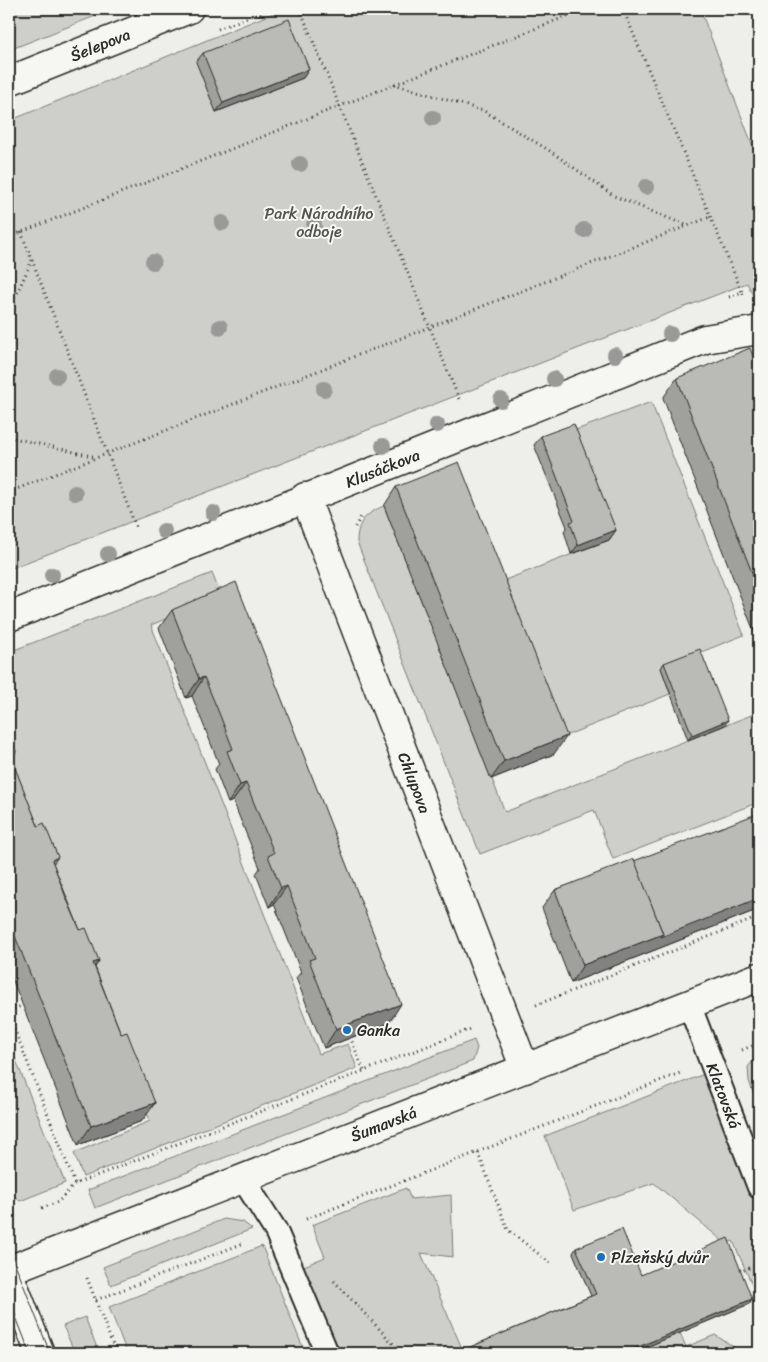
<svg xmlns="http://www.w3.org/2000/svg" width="768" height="1362" font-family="Sriracha,sans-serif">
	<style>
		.green { fill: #cececa; stroke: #7c7c7a }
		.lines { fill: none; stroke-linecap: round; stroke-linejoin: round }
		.service-casing { stroke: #2b2b2b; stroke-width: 26 }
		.minor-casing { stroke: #2b2b2b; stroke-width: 31 }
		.tertiary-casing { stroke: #2b2b2b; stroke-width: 31 }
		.path { stroke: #2b2b2b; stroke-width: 3; stroke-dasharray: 1 4; stroke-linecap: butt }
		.service { stroke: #f6f6f2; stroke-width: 22 }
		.minor { stroke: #f6f6f2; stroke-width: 28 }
		.tertiary { stroke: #f6f6f2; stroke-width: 28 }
		.tram { stroke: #2b2b2b; stroke-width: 1 }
		.tree { fill: #999997 }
		.wall { fill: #a0a09d; stroke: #2b2b2b }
		.shaded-wall { fill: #828280; stroke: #2b2b2b }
		.building { fill: #babab7; stroke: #2b2b2b }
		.poi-dot { fill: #1f6fb2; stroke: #f6f6f2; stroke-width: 2 }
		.labels { text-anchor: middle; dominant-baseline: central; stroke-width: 4; stroke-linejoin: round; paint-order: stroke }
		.street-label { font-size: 16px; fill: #2b2b2b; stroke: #f6f6f2 }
		.park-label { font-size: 16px; fill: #545453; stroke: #f6f6f2 }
		.poi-label { font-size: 16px; fill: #2b2b2b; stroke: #f6f6f2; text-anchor: start }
	</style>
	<rect width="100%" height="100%" fill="#eeeeea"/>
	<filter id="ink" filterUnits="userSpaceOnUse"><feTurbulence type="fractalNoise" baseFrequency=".02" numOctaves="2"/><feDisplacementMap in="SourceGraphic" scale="10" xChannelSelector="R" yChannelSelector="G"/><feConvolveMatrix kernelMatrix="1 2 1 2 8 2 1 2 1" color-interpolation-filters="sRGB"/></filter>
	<g filter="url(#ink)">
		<g class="green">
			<polygon points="9,9 113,9 9,50"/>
			<polygon points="283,9 700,9 759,162 759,292 753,295 747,283 9,569 9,121"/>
			<polygon points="651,402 744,635 661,668 670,694 565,736 505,580 609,540 568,433"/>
			<path d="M 384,506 L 505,812 L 759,712 L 759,802 L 613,859 L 594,810 L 480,854 L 357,542 C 357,522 366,513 384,506 Z"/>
			<polygon points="212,573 221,596 151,625 319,1054 348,1044 357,1068 83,1177 74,1153 150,1121 9,768 9,652"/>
			<polygon points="474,1040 477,1048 473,1061 95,1208 88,1190"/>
			<polygon points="9,1043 65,1183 20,1201 13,1195 9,1183"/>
			<polygon points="759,1053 759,1109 749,1081 748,1067"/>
			<polygon points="707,1073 759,1213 759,1301 733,1241 725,1243 654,1183 574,1210 545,1136"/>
			<polygon points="406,1188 411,1199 451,1195 453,1257 421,1253 464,1353 413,1353 409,1348 406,1353 334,1353 297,1269 325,1257 312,1225"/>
			<polygon points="224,1219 243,1222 252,1229 111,1285 103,1267"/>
			<polygon points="262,1246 305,1353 127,1353 109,1307"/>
			<polygon points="85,1317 99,1353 75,1353 63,1326"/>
			<polygon points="680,1333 686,1347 715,1335 743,1353 631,1353"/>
		</g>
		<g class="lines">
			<defs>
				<g id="service">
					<path id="s1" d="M 689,1004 L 759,1187"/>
					<polyline points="243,1179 276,1231 327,1353"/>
				</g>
				<g id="minor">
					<path id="s2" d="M 9,81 L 189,9"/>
					<path id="s3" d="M 305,497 L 525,1069"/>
					<path id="s4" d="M 9,617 L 705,339 L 759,330"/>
					<path id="s5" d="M 9,1270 L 759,977"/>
				</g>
				<polyline id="tertiary" points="9,1274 40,1353"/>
			</defs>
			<use href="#service" class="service-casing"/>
			<use href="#minor" class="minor-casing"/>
			<use href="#tertiary" class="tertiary-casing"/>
			<g class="path">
				<polyline points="300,9 459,399"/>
				<polyline points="623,9 742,292"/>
				<polyline points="218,29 269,9"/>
				<polyline points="394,84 484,111 550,151 614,196 688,226"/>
				<polyline points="21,232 136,527"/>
				<polyline points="9,237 585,9"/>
				<polyline points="729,297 742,292 744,296"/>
				<polyline points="9,311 32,260"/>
				<polyline points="9,437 96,457"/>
				<polyline points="9,492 710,217"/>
				<polyline points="355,527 362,515"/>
				<polyline points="536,1005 759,917"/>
				<polyline points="9,1010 22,1006"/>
				<polyline points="9,1015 75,1184"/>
				<polyline points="350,1037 364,1071"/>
				<polyline points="742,1050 759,1043"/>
				<polyline points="478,1153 508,1230 553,1265"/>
				<polyline points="42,1208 58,1202 75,1184 471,1029"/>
				<polyline points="306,1219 680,1073"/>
				<polyline points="739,1272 759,1264"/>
				<polyline points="87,1278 116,1353"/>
				<polyline points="334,1281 402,1353"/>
				<polyline points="96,1300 244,1243"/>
			</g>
			<use href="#service" class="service"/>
			<use href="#minor" class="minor"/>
			<use href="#tertiary" class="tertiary"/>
			<g class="tram">
				<polyline points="9,1248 50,1353"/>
				<polyline points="9,1299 30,1353"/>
			</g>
		</g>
		<g class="tree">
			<circle cx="433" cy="118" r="8"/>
			<circle cx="300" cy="164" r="8"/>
			<circle cx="646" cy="187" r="8"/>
			<circle cx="222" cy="223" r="8"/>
			<circle cx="314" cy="225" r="8"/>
			<circle cx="584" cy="230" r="8"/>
			<circle cx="153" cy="262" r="8"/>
			<circle cx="220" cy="327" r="8"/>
			<circle cx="670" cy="334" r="8"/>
			<circle cx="615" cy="355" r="8"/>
			<circle cx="57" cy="376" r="8"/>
			<circle cx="554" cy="379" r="8"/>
			<circle cx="324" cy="389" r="8"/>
			<circle cx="501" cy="400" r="8"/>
			<circle cx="437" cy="425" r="8"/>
			<circle cx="383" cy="446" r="8"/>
			<circle cx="75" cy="493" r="8"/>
			<circle cx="213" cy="513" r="8"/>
			<circle cx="164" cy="531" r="8"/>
			<circle cx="108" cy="554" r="8"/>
			<circle cx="52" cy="575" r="8"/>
		</g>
		<g class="wall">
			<polygon points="203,53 309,69 303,78 216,112 196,62"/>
			<polygon points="759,372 759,632 755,634 663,398 677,378"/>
			<polygon points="541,436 616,530 609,540 571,554 564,531 567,527 534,445"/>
			<polygon points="396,487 554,754 491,779 384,506"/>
			<polygon points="172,610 389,1023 324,1048 296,978 301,972 274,904 269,907 256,874 260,868 233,801 228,803 215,769 219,764 206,731 192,696 186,698 159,628"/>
			<polygon points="664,663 725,725 688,740 661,668"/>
			<polygon points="9,734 16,752 11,759 38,826 80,930 99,961 95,967 121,1034 155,1103 142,1121 78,1145 9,971"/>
			<polygon points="634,861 759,909 571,983 542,908 555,890"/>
			<polygon points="576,1248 641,1275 752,1299 749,1304 632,1353 464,1353 468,1348 591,1296 573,1253"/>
		</g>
		<g class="shaded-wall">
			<polygon points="309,69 303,78 216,112 223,103"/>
			<polygon points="616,530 609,540 571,554 578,545"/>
			<polygon points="759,627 759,632 755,634"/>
			<polygon points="204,677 192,696 186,698 199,679"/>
			<polygon points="728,720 725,725 688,740 692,735"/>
			<polygon points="567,736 554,754 491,779 504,761"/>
			<polygon points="16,752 9,762 10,755"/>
			<polygon points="246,783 233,801 228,803 240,785"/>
			<polygon points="58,857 45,875 52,860"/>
			<polygon points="287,886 274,904 269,907 281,888"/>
			<polygon points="759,898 759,909 571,983 583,965 663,934"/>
			<polygon points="99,961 86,979 93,963"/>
			<polygon points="401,1004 389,1023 324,1048 336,1029"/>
			<polygon points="155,1103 142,1121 78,1145 91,1126"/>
			<polygon points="752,1299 749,1304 632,1353 624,1353"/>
		</g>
		<g class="building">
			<polygon points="289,19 309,69 223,103 203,53"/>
			<polygon points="750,348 759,372 759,591 677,378"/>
			<polygon points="574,424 616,530 578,545 570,522 574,521 541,436"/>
			<polygon points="459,462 567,736 504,761 396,487"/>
			<polygon points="236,582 401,1004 336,1029 309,960 315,958 287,886 281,888 268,856 274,853 246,783 240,785 227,751 233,749 219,713 204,677 199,679 172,610"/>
			<polygon points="700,649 728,720 692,735 664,663"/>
			<polygon points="9,734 16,752 10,755 38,826 44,823 58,857 52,860 65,895 80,930 86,928 99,961 93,963 121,1034 127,1032 155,1103 91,1126 9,921"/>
			<polygon points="759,813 759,898 661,937 663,934 634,861"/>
			<polygon points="634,859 663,934 583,965 555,890"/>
			<polygon points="622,1229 641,1275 728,1238 752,1299 624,1353 470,1353 468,1348 596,1294 576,1248"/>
		</g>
	</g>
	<g class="poi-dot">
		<circle cx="347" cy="1030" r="5"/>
		<circle cx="601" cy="1257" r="5"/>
	</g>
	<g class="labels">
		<g class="street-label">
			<text stroke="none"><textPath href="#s2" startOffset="98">Šelepova</textPath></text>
			<text stroke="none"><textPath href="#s4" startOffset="402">Klusáčkova</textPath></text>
			<text stroke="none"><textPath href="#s3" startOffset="306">Chlupova</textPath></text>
			<text stroke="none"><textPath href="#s1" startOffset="98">Klatovská</textPath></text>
			<text stroke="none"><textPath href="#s5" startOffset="402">Šumavská</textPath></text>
		</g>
		<g class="park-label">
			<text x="319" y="213">Park Národního<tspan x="319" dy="18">odboje</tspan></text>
		</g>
		<g class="poi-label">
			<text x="357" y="1030">Ganka</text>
			<text x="611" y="1257">Plzeňský dvůr</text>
		</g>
	</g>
	<rect width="768" height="1362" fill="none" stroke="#f6f6f2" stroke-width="30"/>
	<rect x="15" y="15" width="738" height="1332" fill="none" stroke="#2b2b2b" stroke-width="2" filter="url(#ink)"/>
</svg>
